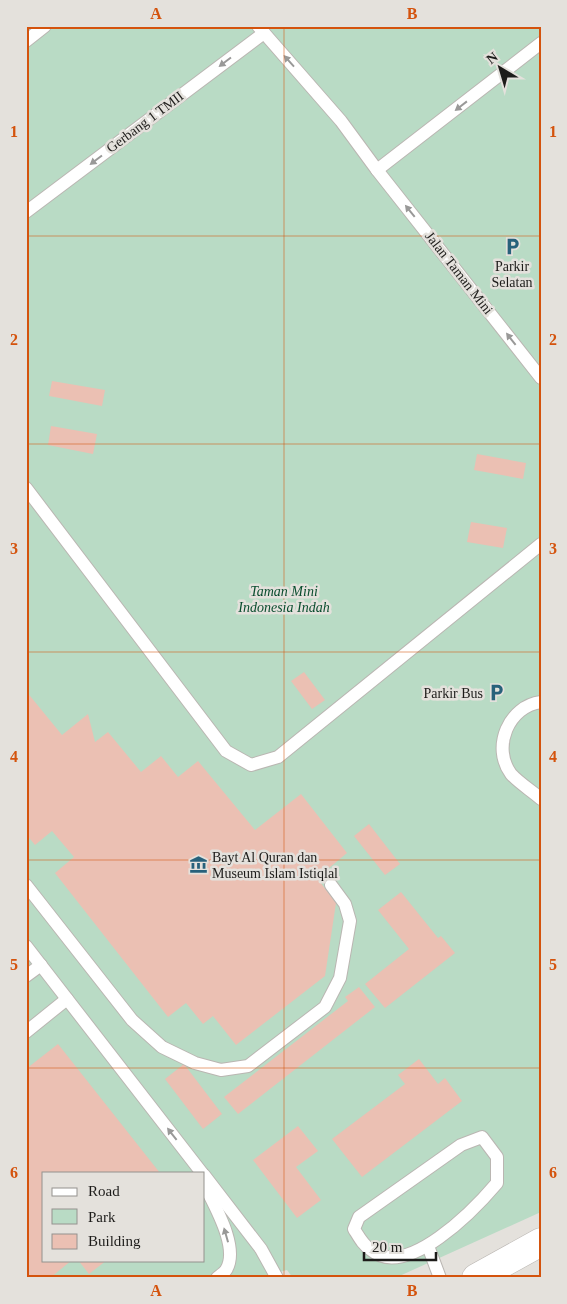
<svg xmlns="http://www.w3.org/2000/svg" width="567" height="1304" font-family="'Times New Roman',serif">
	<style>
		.green { fill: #b9dbc5; fill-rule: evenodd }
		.building { fill: #ebc0b3 }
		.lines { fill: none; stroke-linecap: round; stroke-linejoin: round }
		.service-casing { stroke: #bab6b2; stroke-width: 14 }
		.primary-casing { stroke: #bab6b2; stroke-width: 29 }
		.service { stroke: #fff; stroke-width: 12 }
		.primary { stroke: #fff; stroke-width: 28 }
		.oneway { fill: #999998 }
		.grid { fill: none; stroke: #d4530d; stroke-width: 1; stroke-opacity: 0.55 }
		.labels { text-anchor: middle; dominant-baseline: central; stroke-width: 5; stroke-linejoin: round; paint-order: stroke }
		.street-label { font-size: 14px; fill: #1d1c1a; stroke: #e4e1dc }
		.poi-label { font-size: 14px; fill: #1d1c1a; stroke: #e4e1dc }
		.park-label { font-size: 14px; font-style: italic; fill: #094d2e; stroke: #e4e1dc }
		.neatline { fill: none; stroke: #d4530d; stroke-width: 2 }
		.grid-label { font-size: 16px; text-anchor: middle; font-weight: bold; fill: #d4530d }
	</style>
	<rect width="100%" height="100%" fill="#e4e1dc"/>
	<path class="green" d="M 26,26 L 541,26 L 541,1212 L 395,1278 L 293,1278 L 287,1270 L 257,1278 L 26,1278 ZM 44,1173 L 204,1173 L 204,1260 L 44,1260 Z"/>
	<g class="building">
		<polygon points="52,381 105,390 102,406 49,396"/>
		<polygon points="51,426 97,434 93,454 48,445"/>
		<polygon points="477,454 526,463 523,479 474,470"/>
		<polygon points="471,522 507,528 503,548 467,542"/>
		<polygon points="304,672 325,700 312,709 291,681"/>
		<polygon points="26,691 62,735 88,714 95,742 108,732 141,772 161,756 178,777 198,761 255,830 301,794 347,853 317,878 336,903 325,976 236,1045 213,1016 203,1024 186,1003 168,1017 55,873 74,857 52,831 35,845 26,834"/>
		<polygon points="369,824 400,864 385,875 354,836"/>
		<polygon points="401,892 438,938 441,936 455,953 385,1008 365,984 409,949 378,910"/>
		<polygon points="359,987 375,1007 238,1114 224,1097 348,1001 345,997"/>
		<polygon points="58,1044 160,1173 44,1173 44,1260 72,1260 50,1278 26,1278 26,1069"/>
		<polygon points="419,1059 438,1084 445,1078 462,1101 362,1177 332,1139 405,1084 398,1075"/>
		<polygon points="184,1064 222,1114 203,1129 165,1079"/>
		<polygon points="298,1126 318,1151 296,1167 321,1200 297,1218 253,1160"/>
		<polygon points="78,1260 107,1260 89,1274"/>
	</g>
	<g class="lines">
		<defs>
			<g id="service">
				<polyline points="258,26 341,121 377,170 541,378"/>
				<polyline points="26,41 45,26"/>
				<polyline points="377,170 541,43"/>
				<polyline points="26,212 264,33"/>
				<polyline points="26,488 226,751 251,765 278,757 541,544"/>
				<path d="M 541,702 C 509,706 491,747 511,774 C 519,783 532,791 541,799"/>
				<polyline points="26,885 132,1020 162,1047 195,1063 221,1070 248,1066 325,1007 340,978 350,921 345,904 331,885"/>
				<polyline points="26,946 202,1173"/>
				<polyline points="26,976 41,965"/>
				<polyline points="26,1032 67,999"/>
				<path d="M 482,1137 L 497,1157 L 497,1183 C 475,1209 407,1280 371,1250 C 363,1245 359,1237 354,1229 L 359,1217 L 461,1145 Z"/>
				<polyline points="204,1175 261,1249 277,1278"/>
				<path d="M 204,1184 C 214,1205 240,1248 226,1270 C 224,1273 219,1276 217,1278"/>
				<polyline points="428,1246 440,1278"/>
			</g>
			<polyline id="primary" points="476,1278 541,1242"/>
		</defs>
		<use href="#service" class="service-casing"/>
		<use href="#primary" class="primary-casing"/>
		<use href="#service" class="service"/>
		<use href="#primary" class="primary"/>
	</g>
	<defs><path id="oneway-solid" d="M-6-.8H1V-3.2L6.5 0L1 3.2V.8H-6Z" transform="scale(1.25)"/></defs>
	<g class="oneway">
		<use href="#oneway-solid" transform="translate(289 61) rotate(-132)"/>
		<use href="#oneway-solid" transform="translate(225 62) rotate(143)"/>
		<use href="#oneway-solid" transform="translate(461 106) rotate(142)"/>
		<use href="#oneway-solid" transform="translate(96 160) rotate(143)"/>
		<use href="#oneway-solid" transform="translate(410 211) rotate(-129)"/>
		<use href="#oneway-solid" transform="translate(511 339) rotate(-128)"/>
		<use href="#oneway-solid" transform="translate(172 1134) rotate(-128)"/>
		<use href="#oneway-solid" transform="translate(226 1235) rotate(-106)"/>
	</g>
	<path class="grid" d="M 284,26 L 284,1278M 26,236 L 541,236M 26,444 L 541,444M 26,652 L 541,652M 26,860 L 541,860M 26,1068 L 541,1068"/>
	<defs>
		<symbol id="parking-bare" viewBox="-9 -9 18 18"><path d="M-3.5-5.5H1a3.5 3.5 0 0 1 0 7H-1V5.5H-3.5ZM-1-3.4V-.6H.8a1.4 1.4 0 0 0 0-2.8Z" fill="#28617b" stroke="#e4e1dc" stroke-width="2.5" paint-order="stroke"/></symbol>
		<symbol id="museum-bare" viewBox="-9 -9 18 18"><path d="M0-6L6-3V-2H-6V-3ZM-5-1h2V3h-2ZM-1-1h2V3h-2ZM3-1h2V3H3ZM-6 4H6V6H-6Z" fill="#28617b" stroke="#e4e1dc" stroke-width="2.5" paint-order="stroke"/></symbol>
	</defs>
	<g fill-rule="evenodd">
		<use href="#parking-bare" x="500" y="234" width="25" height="25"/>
		<use href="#parking-bare" x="484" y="680" width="25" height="25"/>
		<use href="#museum-bare" x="186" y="852" width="25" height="25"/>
	</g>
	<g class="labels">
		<g class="street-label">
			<text transform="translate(145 122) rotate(-37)">Gerbang 1 TMII</text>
			<text transform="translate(459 273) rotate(52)">Jalan Taman Mini</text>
		</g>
		<g class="poi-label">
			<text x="512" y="266">Parkir<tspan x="512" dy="16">Selatan</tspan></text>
			<text x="483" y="693" text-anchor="end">Parkir Bus</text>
			<text x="212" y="857" text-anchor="start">Bayt Al Quran dan<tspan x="212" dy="16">Museum Islam Istiqlal</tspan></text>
		</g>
		<g class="park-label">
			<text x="284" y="591">Taman Mini<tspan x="284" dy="16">Indonesia Indah</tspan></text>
		</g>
	</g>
	<rect width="567" height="1304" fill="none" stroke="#e4e1dc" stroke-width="55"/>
	<rect x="42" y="1172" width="162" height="90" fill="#e4e1dc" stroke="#94928e"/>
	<rect x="52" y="1188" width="25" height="8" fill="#ffffff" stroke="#94928e"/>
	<text x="88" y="1196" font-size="15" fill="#1d1c1a">Road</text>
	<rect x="52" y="1209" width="25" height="15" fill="#b9dbc5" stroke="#94928e"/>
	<text x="88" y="1222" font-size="15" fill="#1d1c1a">Park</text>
	<rect x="52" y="1234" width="25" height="15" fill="#ebc0b3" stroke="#94928e"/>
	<text x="88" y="1246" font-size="15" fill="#1d1c1a">Building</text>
	<g transform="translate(500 68) rotate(322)" stroke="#e4e1dc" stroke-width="4" paint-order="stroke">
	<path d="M0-4L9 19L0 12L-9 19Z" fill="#1d1c1a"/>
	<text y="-8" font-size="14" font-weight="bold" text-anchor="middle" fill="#1d1c1a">N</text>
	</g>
	<path d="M364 1252v8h72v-8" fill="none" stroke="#1d1c1a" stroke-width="2.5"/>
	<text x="372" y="1252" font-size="15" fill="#1d1c1a" stroke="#e4e1dc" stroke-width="4" paint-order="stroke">20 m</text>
	<rect x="28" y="28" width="512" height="1248" class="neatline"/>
	<g class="grid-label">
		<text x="156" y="19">A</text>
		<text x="412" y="19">B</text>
		<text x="14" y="137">1</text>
		<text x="553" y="137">1</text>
		<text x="14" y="345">2</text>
		<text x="553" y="345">2</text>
		<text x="14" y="554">3</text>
		<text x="553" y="554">3</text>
		<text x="14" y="762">4</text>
		<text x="553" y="762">4</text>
		<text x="14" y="970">5</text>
		<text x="553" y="970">5</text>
		<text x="14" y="1178">6</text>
		<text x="553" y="1178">6</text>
		<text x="156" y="1296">A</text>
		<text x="412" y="1296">B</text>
	</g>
</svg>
